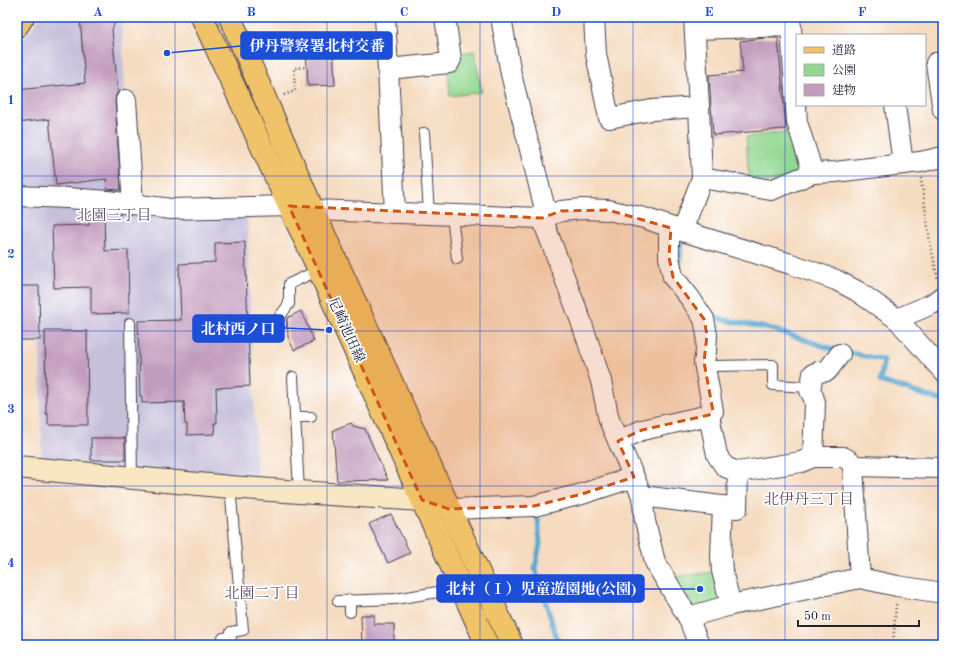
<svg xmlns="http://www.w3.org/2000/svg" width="960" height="662" font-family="'Old Standard TT','Noto Serif JP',serif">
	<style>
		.industrial { fill: #c6c0da }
		.green { fill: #93d891; stroke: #5a7d66 }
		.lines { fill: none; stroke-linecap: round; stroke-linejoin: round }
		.stream { stroke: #57a7d1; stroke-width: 5 }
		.building { fill: #c29cbd }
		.lane-casing { stroke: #423e4f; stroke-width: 12 }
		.street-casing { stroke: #423e4f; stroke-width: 22 }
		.secondary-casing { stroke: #423e4f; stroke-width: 24 }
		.primary-casing { stroke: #423e4f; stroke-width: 24 }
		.highway-casing { stroke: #423e4f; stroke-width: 24 }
		.path { stroke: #423e4f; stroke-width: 2.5; stroke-dasharray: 1 3; stroke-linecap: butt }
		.lane { stroke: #fff; stroke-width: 10 }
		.street { stroke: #fff; stroke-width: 20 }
		.secondary { stroke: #f9e7c3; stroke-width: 22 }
		.primary { stroke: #f0c369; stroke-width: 22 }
		.highway { stroke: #f0c369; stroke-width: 22 }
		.marked { fill: #d45411; fill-opacity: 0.2; stroke: #d45411; stroke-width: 3; stroke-dasharray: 8 5; stroke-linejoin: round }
		.grid { fill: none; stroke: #1d4ed8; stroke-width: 1; stroke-opacity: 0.55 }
		.labels { text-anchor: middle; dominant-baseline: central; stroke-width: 3.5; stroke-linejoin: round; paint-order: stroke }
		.street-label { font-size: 14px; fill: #22223b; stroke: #fff }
		.neighbourhood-label { font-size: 15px; fill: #5a4d68; stroke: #fff }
		.leader { fill: none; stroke: #1d4ed8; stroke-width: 1.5 }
		.callout-dot { fill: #1d4ed8; stroke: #fff; stroke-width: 1.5 }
		.callout { fill: #1d4ed8; stroke: #1d4ed8; stroke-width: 1.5 }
		.callout-label { font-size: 15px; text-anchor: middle; font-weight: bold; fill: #fff }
		.neatline { fill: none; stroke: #1d4ed8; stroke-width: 1.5 }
		.grid-label { font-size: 13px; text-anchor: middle; font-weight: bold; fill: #1d4ed8 }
	</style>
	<rect width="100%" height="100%" fill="#fff"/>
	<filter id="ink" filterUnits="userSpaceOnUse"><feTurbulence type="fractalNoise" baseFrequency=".025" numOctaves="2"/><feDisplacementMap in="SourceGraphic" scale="8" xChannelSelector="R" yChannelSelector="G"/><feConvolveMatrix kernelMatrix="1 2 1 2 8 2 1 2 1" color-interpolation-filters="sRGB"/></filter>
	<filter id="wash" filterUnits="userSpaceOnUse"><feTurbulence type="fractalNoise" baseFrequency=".012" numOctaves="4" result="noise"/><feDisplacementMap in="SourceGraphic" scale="16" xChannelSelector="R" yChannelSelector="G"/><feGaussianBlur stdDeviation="0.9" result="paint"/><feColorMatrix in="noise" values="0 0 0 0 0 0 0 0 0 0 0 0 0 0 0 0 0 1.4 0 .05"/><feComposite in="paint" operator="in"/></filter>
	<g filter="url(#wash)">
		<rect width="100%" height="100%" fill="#f5dbbf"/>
		<g class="industrial">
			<polygon points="40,17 121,17 125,94 129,196 17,191 17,48"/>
			<polygon points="17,202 247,215 257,480 42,463 40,343 17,343"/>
		</g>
		<g class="green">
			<polygon points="474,51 482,92 450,96 448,71 458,69 457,56 461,56 461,53"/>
			<polygon points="793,131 803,165 799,174 766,183 749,179 746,137"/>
			<polygon points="721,571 727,599 689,612 668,578"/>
		</g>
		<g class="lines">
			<g class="stream">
				<polyline points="679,267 682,240"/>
				<polyline points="708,309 716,318 771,329 836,350 884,360 880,381 943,401"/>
				<polyline points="538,520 540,544 535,568 559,645"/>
			</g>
		</g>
		<g id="blocks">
			<g class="building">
				<polygon points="80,17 117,17 112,30 118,92 116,95 115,101 121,190 107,189 106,179 56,185 49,119 17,123 17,90 85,83"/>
				<polygon points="765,38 778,38 786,129 713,135 709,75 743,72 740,41"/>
				<polygon points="333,48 335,85 308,86 306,49"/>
				<polygon points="89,215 104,215 105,251 128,250 129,313 91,314 91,287 54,288 52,226 89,225"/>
				<polygon points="245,242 250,386 216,388 217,423 214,423 215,434 187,435 187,424 185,424 184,402 142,403 142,396 140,396 138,321 181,320 179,264 215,262 215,243"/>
				<polygon points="17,286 39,286 40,340 17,340"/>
				<polygon points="301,311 314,341 294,350 288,337 287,318"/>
				<polygon points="45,331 87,331 88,425 48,425 48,414 46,414"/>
				<polygon points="351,423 353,426 365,429 388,480 337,481 333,430"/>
				<rect x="91" y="438" width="34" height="22"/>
				<polygon points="391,514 410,553 388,563 369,524"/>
				<polygon points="361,615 374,615 374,624 394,624 394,645 362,645"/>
			</g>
		</g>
	</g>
	<g filter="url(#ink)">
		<use href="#blocks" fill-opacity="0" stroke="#423e4f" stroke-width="1"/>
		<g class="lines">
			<defs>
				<g id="lane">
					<polyline points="424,133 429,214"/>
					<polyline points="452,215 457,259"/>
					<polyline points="130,323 132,478"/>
					<polyline points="281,324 280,316 289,304 289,284 319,270"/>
					<polyline points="704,362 713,366 773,365 773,385 810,387"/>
					<polyline points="293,377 299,492"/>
					<polyline points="295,417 311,417"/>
					<polyline points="350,600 350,612"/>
					<polyline points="338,601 395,599 462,588"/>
					<polyline points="224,645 223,638 231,637 231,632 243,630 230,487"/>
				</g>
				<g id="street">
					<polyline points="385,17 388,69 395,213"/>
					<polyline points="501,17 511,74 544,205 542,218 581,321 601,381 609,420 642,496 645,521 655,562 688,617 699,645"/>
					<polyline points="594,17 596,54 609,118 652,110 699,107"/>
					<polyline points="695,29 791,26 797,122 813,173 771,190 702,178"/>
					<polyline points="936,63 943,110"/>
					<polyline points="388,69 449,63 451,59 445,17"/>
					<polyline points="126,100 133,204"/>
					<polyline points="895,105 903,164"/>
					<polyline points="813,173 835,172 920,162 943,157"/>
					<polyline points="17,196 67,198 108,201 171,209 289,206 313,210 341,211 542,218 561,211 582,209 608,210 644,218 682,231 791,264 836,280 857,291 897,319 943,371"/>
					<polyline points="671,228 669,236 669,257 673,277 690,298 704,319 707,335 706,351 704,362 713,411 709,415"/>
					<polyline points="682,231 702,178 699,107 694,17"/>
					<polyline points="897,319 932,304 943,296"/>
					<polyline points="618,441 642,430 709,415 717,455 725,467 738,472"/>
					<polyline points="813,457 815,403 813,396 810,391 813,374 818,372 827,371 840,354"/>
					<polyline points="853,466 860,578"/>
					<polyline points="642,496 737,508 738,472 801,462 813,457 843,457 850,461 853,466 943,468"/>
					<polyline points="723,506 721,556 722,571 731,605"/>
					<polyline points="449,509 534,506 582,494 634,477"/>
					<polyline points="688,617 731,605 860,578 897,586 943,593"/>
				</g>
				<polyline id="secondary" points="17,467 230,487 299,492 422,500 439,506"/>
				<g id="primary">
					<polyline points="202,17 289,206 309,248 487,645"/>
					<polyline points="230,17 313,210 512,645"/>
				</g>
				<polyline id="highway" points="17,26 23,17"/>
			</defs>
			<use href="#lane" class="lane-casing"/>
			<use href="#street" class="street-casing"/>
			<use href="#secondary" class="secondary-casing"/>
			<use href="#primary" class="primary-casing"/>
			<use href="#highway" class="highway-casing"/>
			<g class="path">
				<polyline points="284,95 295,91 294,68 307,67"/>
				<polyline points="921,178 930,242 938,280"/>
				<polyline points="893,645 896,604"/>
			</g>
			<use href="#lane" class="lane"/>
			<use href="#street" class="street"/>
			<use href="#secondary" class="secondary"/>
			<use href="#primary" class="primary"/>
			<use href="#highway" class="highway"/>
		</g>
	</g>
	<path class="marked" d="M 289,206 L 542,218 L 561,211 L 608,210 L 671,228 L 669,257 L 673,277 L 704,319 L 707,335 L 704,362 L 713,411 L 709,415 L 642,430 L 618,441 L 634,477 L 582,494 L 534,506 L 449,509 L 422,500 Z"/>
	<path class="grid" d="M 175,17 L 175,645M 327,17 L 327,645M 480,17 L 480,645M 633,17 L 633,645M 785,17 L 785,645M 17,176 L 943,176M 17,331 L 943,331M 17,486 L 943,486"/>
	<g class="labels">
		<g class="street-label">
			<text transform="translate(346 330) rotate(66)">尼崎池田線</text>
		</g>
		<g class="neighbourhood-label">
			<text x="114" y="216">北園三丁目</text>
			<text x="809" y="500">北伊丹三丁目</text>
			<text x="262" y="594">北園二丁目</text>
		</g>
	</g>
	<path class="leader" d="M167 53L241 46M329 330L284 328M700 589L644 589"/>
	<g class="callout-dot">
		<circle cx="167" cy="53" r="4"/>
		<circle cx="329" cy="330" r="4"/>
		<circle cx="700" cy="589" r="4"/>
	</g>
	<g class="callout">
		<rect x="241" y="32" width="151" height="27" rx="4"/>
		<rect x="193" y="315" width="91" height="27" rx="4"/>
		<rect x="437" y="575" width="207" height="27" rx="4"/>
	</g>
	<g class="callout-label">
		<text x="317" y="51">伊丹警察署北村交番</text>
		<text x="238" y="334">北村西ノ口</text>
		<text x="541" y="594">北村（Ⅰ）児童遊園地(公園)</text>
	</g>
	<rect width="960" height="662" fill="none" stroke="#fff" stroke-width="44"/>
	<rect x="796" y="34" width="130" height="72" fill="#ffffff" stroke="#a7a7b1"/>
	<rect x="804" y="47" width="20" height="6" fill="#f0c369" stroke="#a7a7b1"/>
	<text x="832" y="54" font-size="12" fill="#22223b">道路</text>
	<rect x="804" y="64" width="20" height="12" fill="#93d891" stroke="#a7a7b1"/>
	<text x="832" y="74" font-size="12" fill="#22223b">公園</text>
	<rect x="804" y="84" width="20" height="12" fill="#c29cbd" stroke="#a7a7b1"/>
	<text x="832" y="94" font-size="12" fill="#22223b">建物</text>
	<path d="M798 620v6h121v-6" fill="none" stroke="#22223b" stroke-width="2"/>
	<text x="804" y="620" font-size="12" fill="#22223b" stroke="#ffffff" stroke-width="3" paint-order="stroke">50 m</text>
	<rect x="22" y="22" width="916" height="618" class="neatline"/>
	<g class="grid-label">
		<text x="98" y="16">A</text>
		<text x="251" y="16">B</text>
		<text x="404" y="16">C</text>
		<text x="556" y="16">D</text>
		<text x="709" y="16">E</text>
		<text x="862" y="16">F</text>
		<text x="11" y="104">1</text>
		<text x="11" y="258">2</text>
		<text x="11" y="413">3</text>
		<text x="11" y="567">4</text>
	</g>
</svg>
